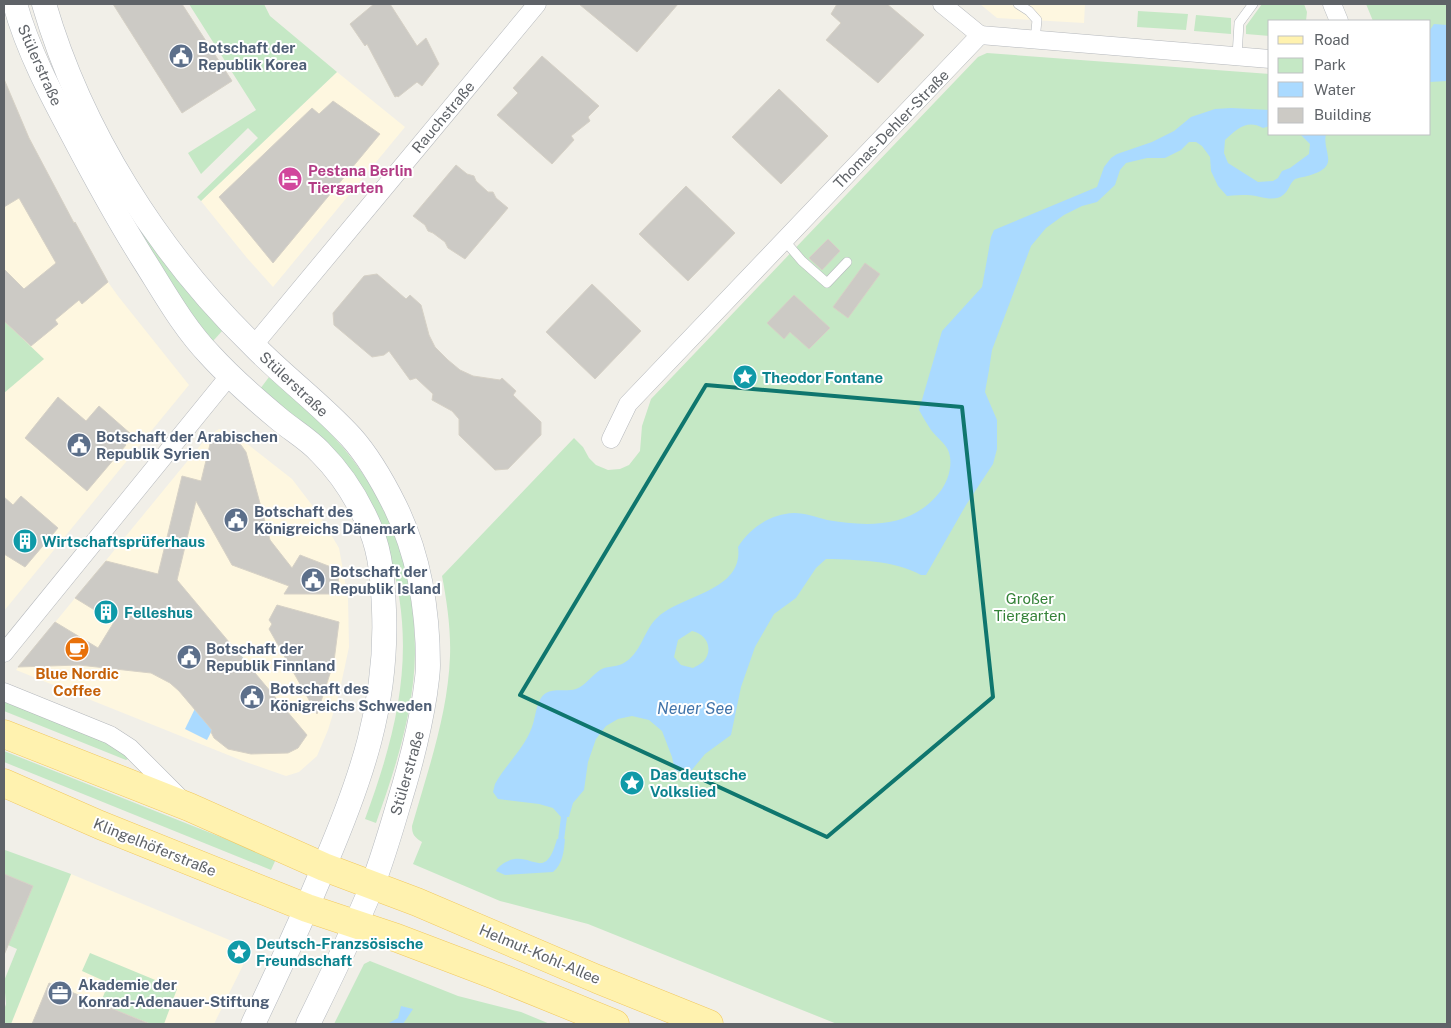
<svg xmlns="http://www.w3.org/2000/svg" width="1451" height="1028" font-family="'Public Sans',sans-serif">
	<style>
		.commercial { fill: #fef7e0 }
		.green { fill: #c5e8c5 }
		.water { fill: #aadaff; fill-rule: evenodd }
		.lines { fill: none; stroke-linecap: round; stroke-linejoin: round }
		.stream { stroke: #aadaff; stroke-width: 6 }
		.building { fill: #cccac5; stroke: #d6d1c6 }
		.lane-casing { stroke: #b5b8bc; stroke-width: 10 }
		.street-casing { stroke: #b5b8bc; stroke-width: 19 }
		.secondary-casing { stroke: #b6babf; stroke-width: 25 }
		.primary-casing { stroke: #f2c960; stroke-width: 29 }
		.lane { stroke: #fff; stroke-width: 9 }
		.street { stroke: #fff; stroke-width: 18 }
		.secondary { stroke: #fff; stroke-width: 24 }
		.primary { stroke: #fff2af; stroke-width: 28 }
		.marked { fill: none; stroke: #0f766e; stroke-width: 4; stroke-linejoin: round }
		.labels { text-anchor: middle; dominant-baseline: central; stroke-width: 4; stroke-linejoin: round; paint-order: stroke }
		.service-label { font-size: 15px; font-weight: bold; fill: #4e5e75; stroke: #fff; text-anchor: start }
		.street-label { font-size: 15px; fill: #5f6368; stroke: #fff }
		.hotel-label { font-size: 15px; font-weight: bold; fill: #b23c85; stroke: #fff; text-anchor: start }
		.culture-label { font-size: 15px; font-weight: bold; fill: #0d838f; stroke: #fff; text-anchor: start }
		.park-label { font-size: 15px; fill: #348238; stroke: #fff }
		.food-label { font-size: 15px; font-weight: bold; fill: #c56008; stroke: #fff }
		.water-label { font-size: 16px; font-style: italic; fill: #4174aa; stroke: #fff }
	</style>
	<rect width="100%" height="100%" fill="#f1efe8"/>
	<g class="commercial">
		<polygon points="980,4 1085,4 1084,23 997,18"/>
		<polygon points="337,72 405,127 273,287 247,258 201,201"/>
		<polygon points="4,78 25,129 49,178 108,282 118,296 189,385 4,611"/>
		<polygon points="219,429 232,432 292,479 318,513 339,548 348,598 349,647 339,694 328,730 317,756 299,772 286,776 243,761 16,670 208,436"/>
		<polygon points="71,874 251,949 214,1024 11,1024"/>
	</g>
	<g class="green">
		<polygon points="189,4 264,4 270,16 337,72 201,201 197,197 258,138 248,128 201,174 188,153 256,110"/>
		<polygon points="1262,4 1304,4 1307,12 1306,21 1270,21 1270,36 1246,34 1246,26"/>
		<path d="M 1366,4 L 1447,4 L 1447,1024 L 837,1024 L 588,924 L 500,901 L 413,864 L 422,842 C 414,837 412,834 412,826 C 428,770 448,714 450,656 C 451,630 447,602 442,576 L 574,438 L 583,447 L 589,458 L 596,465 L 608,470 L 620,469 L 629,465 L 640,451 L 642,426 L 651,399 L 978,57 L 987,53 L 1270,74 L 1270,134 L 1430,134 L 1430,21 L 1373,21 Z"/>
		<polygon points="1138,11 1188,14 1186,30 1137,27"/>
		<polygon points="1196,15 1231,18 1231,34 1194,31"/>
		<polygon points="135,216 223,330 213,341 185,311 130,217"/>
		<polygon points="4,321 44,359 4,393"/>
		<path d="M 269,377 C 299,403 329,428 353,460 C 395,515 416,584 415,654 C 414,711 395,770 376,823 L 365,819 C 399,727 418,645 388,550 L 260,389 Z"/>
		<polygon points="4,701 108,743 128,756 128,759 126,760 4,711"/>
		<polygon points="4,751 276,859 271,870 4,762"/>
		<polygon points="5,850 71,874 11,1024 4,1024 4,1010 6,1004 4,981 17,949 8,945 33,886 4,874 4,853"/>
		<polygon points="90,953 177,989 164,1024 151,1024 100,1004 107,987 101,984 102,980 82,971"/>
		<polygon points="370,961 458,996 521,1012 550,1024 334,1024 364,964"/>
	</g>
	<g class="water">
		<polygon points="1434,24 1447,25 1447,81 1430,82 1430,30"/>
		<path d="M 1231,108 L 1270,110 L 1270,126 L 1263,128 C 1247,119 1237,129 1225,140 L 1224,153 L 1228,163 L 1258,182 L 1273,181 L 1278,178 L 1282,171 L 1290,168 L 1309,154 L 1310,144 L 1300,134 L 1326,134 C 1324,143 1327,148 1328,157 C 1331,173 1306,176 1295,179 C 1289,184 1289,191 1283,195 C 1274,203 1258,195 1247,195 C 1241,195 1234,195 1227,196 L 1218,186 L 1211,171 L 1210,157 L 1202,146 L 1196,142 L 1189,142 L 1181,150 L 1165,158 L 1147,158 L 1126,163 L 1120,170 L 1115,185 L 1097,202 L 1082,206 L 1064,215 L 1046,228 L 1031,246 L 992,350 L 989,370 L 985,392 L 997,420 L 997,449 L 993,464 L 966,505 L 926,575 L 921,575 C 893,560 858,560 826,559 L 816,568 L 796,598 L 774,614 L 755,647 L 741,687 L 731,735 L 705,754 L 691,771 L 686,775 L 675,770 L 672,757 L 662,731 L 649,720 L 632,716 L 618,719 L 606,726 L 596,739 L 588,762 L 584,790 L 573,803 L 569,817 L 561,817 L 553,808 L 539,804 L 498,799 L 493,792 L 495,784 C 506,764 524,749 532,727 C 536,717 536,699 546,693 C 554,688 567,692 576,689 C 585,686 592,675 600,670 C 606,666 615,667 622,664 C 642,654 643,630 658,617 C 682,595 744,591 738,547 C 750,528 770,514 794,513 C 806,513 816,517 827,520 C 868,527 911,528 939,493 C 948,482 954,464 948,450 C 945,443 936,437 931,430 C 927,424 923,417 919,410 L 942,331 L 982,287 L 991,237 L 994,230 L 1097,187 L 1104,167 L 1111,158 L 1117,154 L 1152,142 L 1174,131 L 1191,117 L 1215,109 ZM 692,631 C 706,634 714,648 704,661 C 701,664 696,666 693,668 L 681,665 L 674,657 L 678,640 Z"/>
		<polygon points="228,641 247,662 207,740 185,729"/>
		<path d="M 557,839 L 565,839 C 564,850 563,864 553,872 L 505,875 L 496,871 C 498,867 500,866 504,863 C 531,847 544,886 557,839 Z"/>
		<polygon points="401,1006 413,1009 403,1024 387,1024 398,1018"/>
	</g>
	<g class="lines">
		<polyline class="stream" points="561,840 564,817"/>
	</g>
	<g class="building">
		<polygon points="113,4 182,4 232,81 182,113"/>
		<polygon points="374,4 390,4 417,46 426,38 439,64 422,86 417,82 398,97 397,96 395,97 367,44 365,46 350,24"/>
		<polygon points="579,4 678,4 637,52"/>
		<polygon points="837,4 887,4 924,35 878,83 826,40 841,23 831,14"/>
		<polygon points="542,56 599,106 588,117 590,121 571,136 574,140 552,164 497,115 518,93 513,88"/>
		<polygon points="4,79 29,138 74,223 75,222 108,282 82,304 79,300 55,320 58,324 31,346 4,321 4,269 24,289 56,263 19,198 4,207"/>
		<polygon points="779,89 828,136 781,184 732,137"/>
		<polygon points="333,101 380,134 273,263 219,197 312,108 319,114"/>
		<polygon points="456,165 467,174 474,176 476,181 488,192 493,192 496,198 508,208 465,259 448,248 445,242 433,233 428,231 425,225 413,216"/>
		<polygon points="686,186 735,233 688,281 639,234"/>
		<polygon points="828,239 840,251 822,270 809,258"/>
		<polygon points="865,263 880,274 848,318 833,307"/>
		<polygon points="377,274 406,299 410,295 421,305 429,335 435,347 448,360 460,370 473,376 500,380 502,378 516,391 513,395 541,422 541,435 508,469 495,470 459,435 459,419 452,411 432,400 433,394 416,378 410,380 389,351 384,355 372,357 334,325 333,313 364,276"/>
		<polygon points="592,284 641,331 595,379 546,332"/>
		<polygon points="794,295 830,328 809,349 790,332 784,339 767,323"/>
		<polygon points="58,397 86,421 99,406 132,435 124,444 126,445 87,491 25,438"/>
		<polygon points="211,440 235,442 241,445 246,452 270,540 292,568 300,555 331,567 338,576 340,594 284,594 289,586 232,565 196,501 177,580 307,735 298,748 288,753 251,754 228,749 214,738 211,732 212,730 179,691 170,683 151,673 79,665 18,667 55,622 98,648 114,622 75,598 106,561 158,574 182,476 201,481"/>
		<polygon points="21,496 58,528 25,567 4,554 4,497 13,505"/>
		<polygon points="277,605 339,622 334,661 317,714 269,629 272,624 269,620"/>
		<polygon points="4,874 33,886 4,955"/>
		<polygon points="49,983 150,1024 32,1024"/>
	</g>
	<g class="lines">
		<defs>
			<g id="lane">
				<polyline points="1018,4 1029,11 1037,20 1035,40"/>
				<polyline points="1237,56 1239,23 1253,4"/>
				<polyline points="784,240 802,261 827,283 847,262"/>
			</g>
			<g id="street">
				<polyline points="942,4 980,35"/>
				<polyline points="1332,4 1339,21"/>
				<polyline points="980,35 1270,59"/>
				<polyline points="253,346 537,4"/>
				<polyline points="611,439 628,404 980,35"/>
				<polyline points="4,653 230,375"/>
				<polyline points="4,692 110,735 130,748 180,798"/>
			</g>
			<g id="secondary">
				<path d="M 15,4 C 28,51 51,94 74,137 C 96,179 118,219 143,259 C 164,292 183,327 210,355 C 231,378 255,399 279,419 C 292,430 308,439 320,452 C 342,474 359,501 371,530 C 381,554 383,584 384,610 C 388,703 361,780 325,864 C 303,919 278,971 253,1024"/>
				<path d="M 44,4 C 81,131 158,253 253,345 C 284,377 321,404 351,437 C 369,457 383,482 395,506 C 419,555 428,611 428,665 C 428,675 426,685 425,694 C 420,726 413,755 404,786 C 394,819 385,853 372,886 C 353,933 330,979 308,1024"/>
			</g>
			<g id="primary">
				<polyline points="4,734 189,807 324,867 417,902 597,979 709,1024"/>
				<polyline points="4,783 100,825 307,908 397,938 497,976 615,1024"/>
			</g>
		</defs>
		<use href="#lane" class="lane-casing"/>
		<use href="#street" class="street-casing"/>
		<use href="#secondary" class="secondary-casing"/>
		<use href="#primary" class="primary-casing"/>
		<use href="#lane" class="lane"/>
		<use href="#street" class="street"/>
		<use href="#secondary" class="secondary"/>
		<use href="#primary" class="primary"/>
	</g>
	<path class="marked" d="M 706,385 L 962,407 L 993,697 L 827,837 L 520,695 Z"/>
	<defs>
		<symbol id="civic-disc" viewBox="-11 -11 22 22"><circle r="9.5" fill="#5c6f8a" stroke="#fff"/><path d="M-.6-6.5H3V-4.5H.6V-3L4-1V1h2V6H-6V1h2V-1L-.6-3ZM-1.2 2.5V6h2.4V2.5Z" fill="#fff"/></symbol>
		<symbol id="hotel-disc" viewBox="-11 -11 22 22"><circle r="9.5" fill="#d1479c" stroke="#fff"/><path d="M-6-4.5h1.5V1H6V5H4.5V3h-9V5H-6ZM-4 0a1.8 1.8 0 1 1 3.6 0ZM.5 0V-2.5h3Q6-2.5 6 0Z" fill="#fff"/></symbol>
		<symbol id="sight-disc" viewBox="-11 -11 22 22"><circle r="9.5" fill="#0f9aa8" stroke="#fff"/><path d="M0-6L1.8-2.2L6-1.7L2.9 1.2L3.7 5.4L0 3.3L-3.7 5.4L-2.9 1.2L-6-1.7L-1.8-2.2Z" fill="#fff"/></symbol>
		<symbol id="building-disc" viewBox="-11 -11 22 22"><circle r="9.5" fill="#0f9aa8" stroke="#fff"/><path d="M-4-6H4V6H1V3H-1V6H-4ZM-2.5-4.3h1.7v1.8h-1.7ZM.8-4.3h1.7v1.8H.8ZM-2.5-1h1.7V.8h-1.7ZM.8-1h1.7V.8H.8Z" fill="#fff"/></symbol>
		<symbol id="cafe-disc" viewBox="-11 -11 22 22"><circle r="9.5" fill="#e8710a" stroke="#fff"/><path d="M-5.5-4.5H6V0H3Q3 3.5 0 3.5H-2.5Q-5.5 3.5-5.5 0ZM3-3.2v2h1.7v-2ZM-6 4.5H4V6H-6Z" fill="#fff"/></symbol>
		<symbol id="office-disc" viewBox="-11 -11 22 22"><circle r="9.5" fill="#5c6f8a" stroke="#fff"/><path d="M-6-3h4V-5.5h4V-3h4V5H-6ZM-1-4.5V-3h2v-1.5ZM-6 0V1H6V0Z" fill="#fff"/></symbol>
	</defs>
	<g fill-rule="evenodd">
		<use href="#civic-disc" x="167" y="42" width="28" height="28"/>
		<use href="#hotel-disc" x="276" y="165" width="28" height="28"/>
		<use href="#sight-disc" x="731" y="363" width="28" height="28"/>
		<use href="#civic-disc" x="65" y="431" width="28" height="28"/>
		<use href="#civic-disc" x="222" y="506" width="28" height="28"/>
		<use href="#building-disc" x="11" y="527" width="28" height="28"/>
		<use href="#civic-disc" x="299" y="566" width="28" height="28"/>
		<use href="#building-disc" x="92" y="598" width="28" height="28"/>
		<use href="#cafe-disc" x="63" y="635" width="28" height="28"/>
		<use href="#civic-disc" x="175" y="643" width="28" height="28"/>
		<use href="#civic-disc" x="238" y="683" width="28" height="28"/>
		<use href="#sight-disc" x="618" y="769" width="28" height="28"/>
		<use href="#sight-disc" x="225" y="938" width="28" height="28"/>
		<use href="#office-disc" x="46" y="979" width="28" height="28"/>
	</g>
	<g class="labels">
		<g class="service-label">
			<text x="198" y="47">Botschaft der<tspan x="198" dy="17">Republik Korea</tspan></text>
			<text x="96" y="436">Botschaft der Arabischen<tspan x="96" dy="17">Republik Syrien</tspan></text>
			<text x="254" y="511">Botschaft des<tspan x="254" dy="17">Königreichs Dänemark</tspan></text>
			<text x="330" y="571">Botschaft der<tspan x="330" dy="17">Republik Island</tspan></text>
			<text x="206" y="648">Botschaft der<tspan x="206" dy="17">Republik Finnland</tspan></text>
			<text x="270" y="688">Botschaft des<tspan x="270" dy="17">Königreichs Schweden</tspan></text>
			<text x="78" y="984">Akademie der<tspan x="78" dy="17">Konrad-Adenauer-Stiftung</tspan></text>
		</g>
		<g class="street-label">
			<text transform="translate(40 65) rotate(66)">Stülerstraße</text>
			<text transform="translate(443 117) rotate(-50)">Rauchstraße</text>
			<text transform="translate(891 129) rotate(-46)">Thomas-Dehler-Straße</text>
			<text transform="translate(294 384) rotate(43)">Stülerstraße</text>
			<text transform="translate(407 773) rotate(-74)">Stülerstraße</text>
			<text transform="translate(155 847) rotate(22)">Klingelhöferstraße</text>
			<text transform="translate(540 954) rotate(23)">Helmut-Kohl-Allee</text>
		</g>
		<g class="hotel-label">
			<text x="308" y="170">Pestana Berlin<tspan x="308" dy="17">Tiergarten</tspan></text>
		</g>
		<g class="culture-label">
			<text x="762" y="377">Theodor Fontane</text>
			<text x="42" y="541">Wirtschaftsprüferhaus</text>
			<text x="124" y="612">Felleshus</text>
			<text x="650" y="774">Das deutsche<tspan x="650" dy="17">Volkslied</tspan></text>
			<text x="256" y="943">Deutsch-Franzsösische<tspan x="256" dy="17">Freundschaft</tspan></text>
		</g>
		<g class="park-label">
			<text x="1030" y="598">Großer<tspan x="1030" dy="17">Tiergarten</tspan></text>
		</g>
		<g class="food-label">
			<text x="77" y="673">Blue Nordic<tspan x="77" dy="17">Coffee</tspan></text>
		</g>
		<g class="water-label">
			<text x="695" y="708">Neuer See</text>
		</g>
	</g>
	<rect width="1451" height="1028" fill="none" stroke="#5f6368" stroke-width="10"/>
	<rect x="1268" y="20" width="162" height="115" fill="#ffffff" stroke="#bfc1c3"/>
	<rect x="1278" y="36" width="25" height="8" fill="#fff2af" stroke="#bfc1c3"/>
	<text x="1314" y="45" font-size="15" fill="#5f6368">Road</text>
	<rect x="1278" y="58" width="25" height="15" fill="#c5e8c5" stroke="#bfc1c3"/>
	<text x="1314" y="70" font-size="15" fill="#5f6368">Park</text>
	<rect x="1278" y="82" width="25" height="15" fill="#aadaff" stroke="#bfc1c3"/>
	<text x="1314" y="95" font-size="15" fill="#5f6368">Water</text>
	<rect x="1278" y="108" width="25" height="15" fill="#cccac5" stroke="#bfc1c3"/>
	<text x="1314" y="120" font-size="15" fill="#5f6368">Building</text>
</svg>
